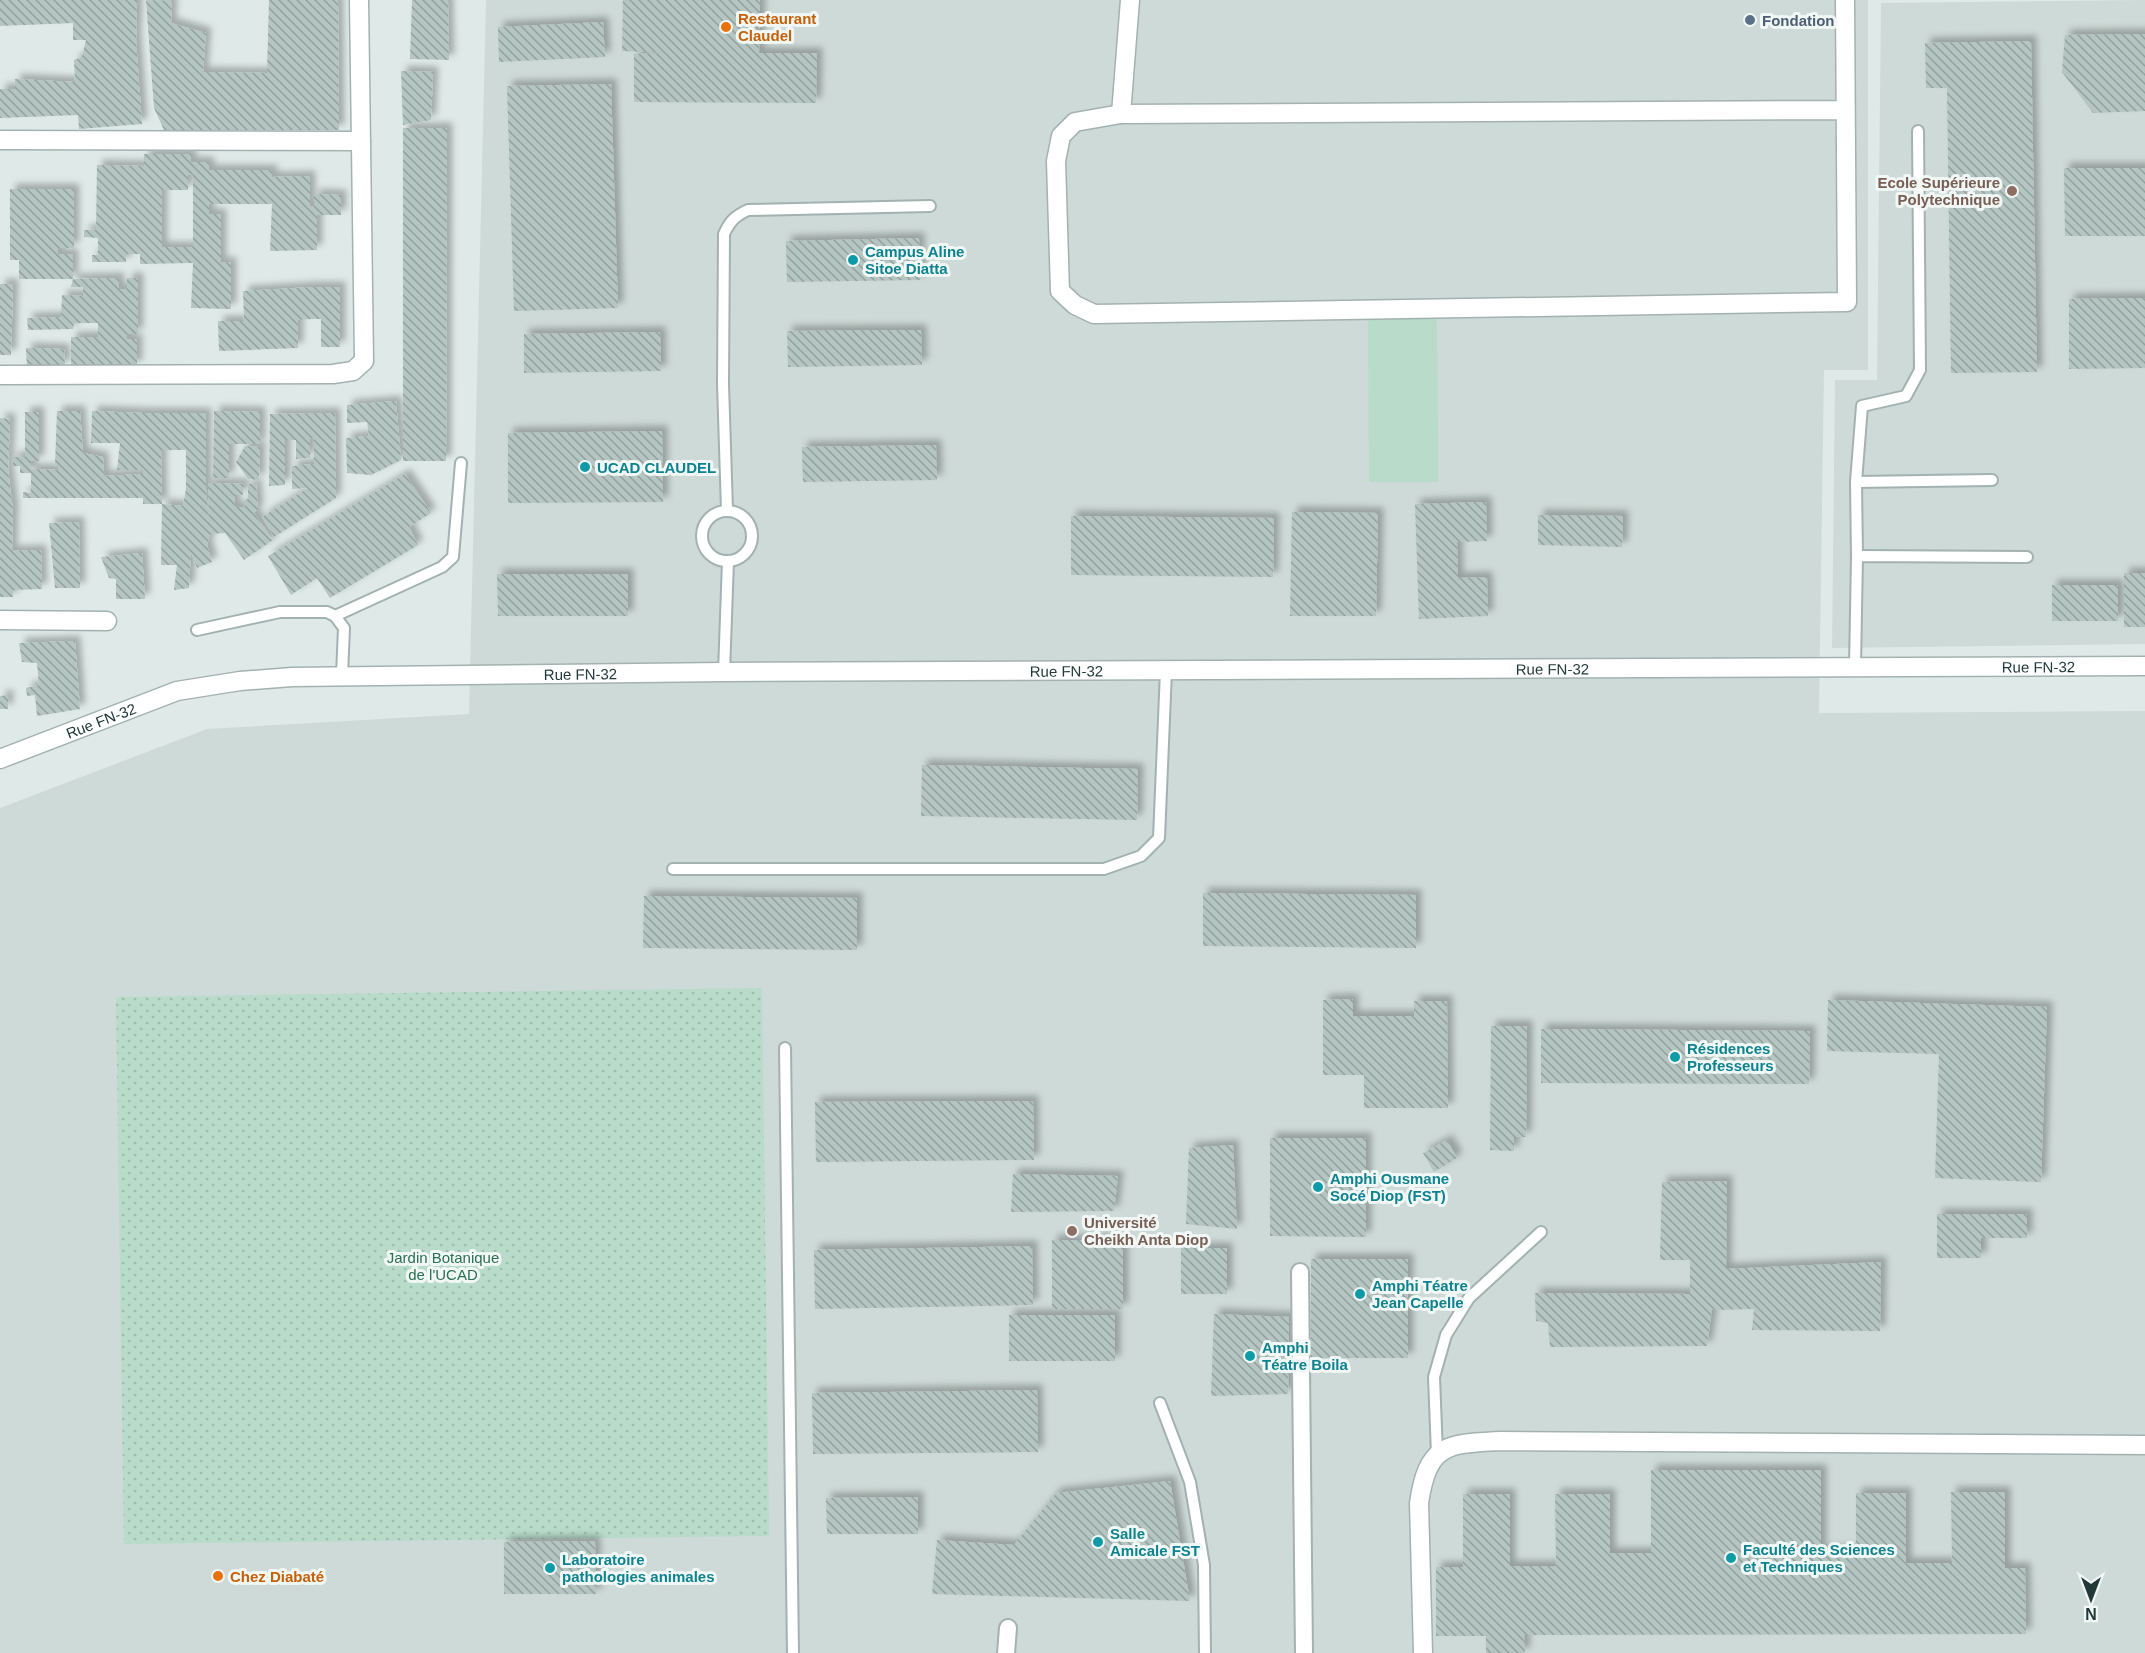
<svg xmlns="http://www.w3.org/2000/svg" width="2145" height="1653" font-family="Helvetica,sans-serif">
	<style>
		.built { fill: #cedad7 }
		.grass { fill: #b8dbca }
		.park { fill: url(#park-dots) }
		.building { fill: url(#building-back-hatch); fill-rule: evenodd; filter: url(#shadow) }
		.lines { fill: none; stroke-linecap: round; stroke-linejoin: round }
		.service-casing { stroke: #a2b2b0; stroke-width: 14 }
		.pedestrian-casing { stroke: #a2b2b0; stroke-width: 20 }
		.minor-casing { stroke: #a2b2b0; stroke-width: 21 }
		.service { stroke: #fff; stroke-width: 10 }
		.pedestrian { stroke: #fff; stroke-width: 16 }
		.minor { stroke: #fff; stroke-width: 18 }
		.service-dot { fill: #5c6f8a; stroke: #f0f7f5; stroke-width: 2 }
		.food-dot { fill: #e8710a; stroke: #f0f7f5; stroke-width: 2 }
		.education-dot { fill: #8d6e63; stroke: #f0f7f5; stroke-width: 2 }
		.culture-dot { fill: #0f9aa8; stroke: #f0f7f5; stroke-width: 2 }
		.labels { text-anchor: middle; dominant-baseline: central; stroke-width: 6; stroke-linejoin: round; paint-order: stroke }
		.food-label { font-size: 15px; font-weight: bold; fill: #c56008; stroke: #f0f7f5; text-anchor: start }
		.service-label { font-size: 15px; font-weight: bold; fill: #4e5e75; stroke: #f0f7f5; text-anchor: start }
		.education-label { font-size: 15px; font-weight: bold; fill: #785e54; stroke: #f0f7f5; text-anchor: end }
		.culture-label { font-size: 15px; font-weight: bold; fill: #0d838f; stroke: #f0f7f5; text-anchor: start }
		.street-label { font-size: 15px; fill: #213a39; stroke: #f0f7f5 }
		.park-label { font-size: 15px; fill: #2c7056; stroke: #f0f7f5 }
	</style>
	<defs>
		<pattern id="park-dots" width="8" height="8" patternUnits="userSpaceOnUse" patternTransform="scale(1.5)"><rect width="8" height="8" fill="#b8dbca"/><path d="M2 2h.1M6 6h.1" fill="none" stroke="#9ebdae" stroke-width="1.8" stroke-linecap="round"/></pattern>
		<pattern id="building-back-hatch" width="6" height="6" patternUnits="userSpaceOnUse" patternTransform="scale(1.5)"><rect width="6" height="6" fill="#b5c5c1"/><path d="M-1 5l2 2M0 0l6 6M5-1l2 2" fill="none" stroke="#93a19e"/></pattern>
		<filter id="shadow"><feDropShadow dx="5.5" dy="-5.5" stdDeviation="3" flood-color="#0004"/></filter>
	</defs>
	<rect width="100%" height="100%" fill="#dfeae8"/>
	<g class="built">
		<polygon points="486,0 1868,0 1868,370 1824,370 1819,713 2145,711 2145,1653 0,1653 0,808 207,729 469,714"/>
		<polygon points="2145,0 2145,644 1832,648 1835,380 1877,380 1881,3"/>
	</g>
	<polygon class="grass" points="1368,319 1437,319 1438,482 1369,482"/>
	<polygon class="park" points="762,988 769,1536 124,1544 116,997"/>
	<g class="building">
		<polygon points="0,0 137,0 136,40 142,124 79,129 78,115 0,118 0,89 15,89 15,79 75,82 74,60 82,57 86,40 73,40 73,23 0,26"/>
		<polygon points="146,0 172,1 171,23 206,33 203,72 267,73 269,0 338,0 339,130 164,130 154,108"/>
		<polygon points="412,0 448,0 449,60 410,59"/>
		<polygon points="623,0 760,0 759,53 817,53 816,103 634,102 634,54 670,53 622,51"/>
		<polygon points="603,22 605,57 499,62 498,27"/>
		<polygon points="2145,34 2145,111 2093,113 2062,72 2065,35"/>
		<polygon points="2031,41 2037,372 1951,373 1947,88 1926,88 1925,43"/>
		<polygon points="401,71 433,72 431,120 403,125"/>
		<polygon points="611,84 618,308 514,311 507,86"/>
		<polygon points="403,128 447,128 446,461 403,461"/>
		<path d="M 144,154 L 191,154 L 191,162 L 209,162 L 209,170 L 272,170 L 272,177 L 310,176 L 310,207 L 314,206 L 314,194 L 341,195 L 341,215 L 317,215 L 317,250 L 270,251 L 272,204 L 209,204 L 209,214 L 221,214 L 221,263 L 231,262 L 231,309 L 191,308 L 193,263 L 140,264 L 140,254 L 126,254 L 126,262 L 92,262 L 92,255 L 98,255 L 98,238 L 84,237 L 84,230 L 96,230 L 97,165 L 144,166 ZM 188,174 L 193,175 L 193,247 L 162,247 L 162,190 L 188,190 Z"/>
		<polygon points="2064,168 2145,168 2145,236 2065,236"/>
		<polygon points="10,189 74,189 74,248 58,248 58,254 73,254 73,279 19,279 19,260 10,260"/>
		<polygon points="919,238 920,280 787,282 786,241"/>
		<polygon points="119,278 119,289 127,289 127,278 138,278 138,334 127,334 127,339 137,339 137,366 71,366 71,337 98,337 98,323 74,323 73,329 28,330 27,318 61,317 62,295 83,296 83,287 71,287 73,279"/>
		<polygon points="0,284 13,284 11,355 0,355"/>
		<polygon points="312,287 340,287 340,347 321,347 321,319 312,319 298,320 298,348 219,351 218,321 244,321 243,291"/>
		<polygon points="2145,298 2145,368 2069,369 2069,299"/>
		<polygon points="921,330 922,365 788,367 787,331"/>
		<polygon points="660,332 661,371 524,373 524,334"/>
		<polygon points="26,348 64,349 65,366 27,368"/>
		<polygon points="396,401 401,460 371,475 347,473 346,438 369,436 367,422 347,423 347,405"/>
		<polygon points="57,411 80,411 83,453 103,457 104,476 143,474 143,470 117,470 120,443 91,443 92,411 143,413 206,413 206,489 209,521 208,483 244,484 243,495 235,494 235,507 245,507 244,500 248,499 248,484 256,484 258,509 254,513 273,540 244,560 225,533 210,534 207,545 212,562 197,568 191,552 189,588 174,590 177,565 161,565 162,504 183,506 186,489 186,450 161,450 162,504 143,504 143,498 23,498 23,492 31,493 31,473 20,473 20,466 13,466 13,457 25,457 25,412 39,412 39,461 31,461 31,469 58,470 58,466 55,465"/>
		<polygon points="214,411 260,412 260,444 229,444 229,478 213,478"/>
		<polygon points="335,413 336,498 274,537 262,517 308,488 292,489 292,466 314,464 314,438 310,439 310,458 296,459 296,440 285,440 285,485 269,486 270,414"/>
		<polygon points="0,418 10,419 8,470 13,510 12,551 41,550 42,589 13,590 13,597 0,597"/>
		<polygon points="662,431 663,502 508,503 508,433"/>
		<polygon points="936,445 937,480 803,482 802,447"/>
		<polygon points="245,446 260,447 259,480 248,479 236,462"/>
		<polygon points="405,474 431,513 409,527 418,545 330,598 317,578 291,595 268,556"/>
		<polygon points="1486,502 1487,541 1457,542 1458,578 1487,577 1488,616 1419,619 1415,504"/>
		<polygon points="1292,512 1378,513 1376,616 1290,616"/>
		<polygon points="1538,515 1623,516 1622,547 1538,545"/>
		<polygon points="1071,516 1274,518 1273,577 1071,575"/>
		<polygon points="79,522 80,588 55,588 49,523"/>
		<polygon points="142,553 145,599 116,599 116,579 109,578 101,557"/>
		<rect x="2124" y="573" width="21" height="54"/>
		<polygon points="497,574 628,574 628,616 498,616"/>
		<rect x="2052" y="585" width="66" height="36"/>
		<polygon points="75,641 80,709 37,716 35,695 27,696 26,688 39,685 37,663 22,662 19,643"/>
		<polygon points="8,695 8,709 0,709 0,696"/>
		<polygon points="922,765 1138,769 1137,820 921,816"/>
		<polygon points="1203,893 1416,895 1416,948 1203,946"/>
		<polygon points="644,896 857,898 857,950 643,948"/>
		<polygon points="1353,999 1353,1016 1414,1016 1414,1001 1447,1001 1448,1108 1364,1108 1364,1075 1323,1075 1323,1000"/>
		<polygon points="1828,1000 2047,1007 2041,1182 1935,1178 1939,1054 1827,1051"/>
		<polygon points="1491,1026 1527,1026 1526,1137 1514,1137 1514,1151 1490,1150"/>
		<polygon points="1541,1029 1810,1031 1809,1084 1541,1083"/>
		<polygon points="1033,1101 1034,1160 816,1162 815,1102"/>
		<polygon points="1270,1138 1366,1138 1366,1237 1270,1236"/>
		<polygon points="1447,1140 1457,1158 1434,1172 1423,1153"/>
		<polygon points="1233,1145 1237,1229 1186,1224 1189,1148"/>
		<polygon points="1013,1174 1118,1176 1114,1211 1011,1212"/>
		<polygon points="1727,1181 1726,1269 1881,1262 1880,1331 1752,1330 1754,1309 1712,1310 1707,1346 1550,1347 1548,1323 1536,1321 1535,1293 1690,1294 1690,1260 1660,1260 1662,1182"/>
		<polygon points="1937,1214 2027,1214 2027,1238 1981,1238 1981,1258 1937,1258"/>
		<rect x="1052" y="1240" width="71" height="69"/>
		<polygon points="1032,1246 1033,1305 815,1309 814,1250"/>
		<rect x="1181" y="1248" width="46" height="46"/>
		<rect x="1311" y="1259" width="97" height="99"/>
		<polygon points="1214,1314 1289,1317 1288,1394 1211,1396"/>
		<rect x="1009" y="1315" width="106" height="46"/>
		<polygon points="1037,1390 1038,1452 813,1454 812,1393"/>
		<polygon points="1651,1470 1821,1470 1821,1551 1856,1551 1856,1493 1906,1493 1906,1563 1952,1563 1951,1492 2005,1492 2005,1568 2025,1568 2026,1634 1524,1635 1525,1653 1486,1653 1486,1636 1436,1636 1436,1567 1463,1567 1463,1494 1510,1494 1510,1566 1556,1566 1555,1494 1610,1494 1610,1553 1651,1553"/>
		<polygon points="1170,1481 1190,1601 932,1594 937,1540 1014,1545 1056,1493"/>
		<polygon points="918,1497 918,1534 827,1534 826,1498"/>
		<polygon points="595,1541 596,1594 504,1594 504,1542"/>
	</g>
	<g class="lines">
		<defs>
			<g id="service">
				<polyline points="1856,482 1992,480"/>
				<path d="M 727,510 L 723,384 L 724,234 C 730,221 735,216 748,210 L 930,206"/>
				<circle cx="727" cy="536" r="25"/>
				<polyline points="1857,556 1856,482 1862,406 1906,396 1920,370 1918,131"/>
				<polyline points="335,616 442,567 453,557 461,463"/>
				<polyline points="197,630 280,612 327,612 335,616 344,628 342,675"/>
				<polyline points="1855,667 1857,556 2027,557"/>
				<polyline points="724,672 728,561"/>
				<polyline points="673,869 1104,869 1141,856 1159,838 1166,671"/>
				<polyline points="785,1048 793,1653"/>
				<polyline points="1160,1403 1190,1482 1204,1565 1205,1653"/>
				<polyline points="1437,1454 1434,1377 1446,1335 1469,1298 1541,1232"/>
			</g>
			<g id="pedestrian">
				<polyline points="1300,1272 1304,1653"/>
				<polyline points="1006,1653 1008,1628"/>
			</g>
			<g id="minor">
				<polyline points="1845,0 1847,302 1094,314 1075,305 1060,291 1056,161 1061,136 1075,122 1121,114 1845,110"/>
				<polyline points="1121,114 1130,0"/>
				<polyline points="0,140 361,141"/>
				<polyline points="0,375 333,374 353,371 364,361 359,0"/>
				<polyline points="0,620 107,621"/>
				<path id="s1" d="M 0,759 L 177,691 L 240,681 L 292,677 L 724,672 L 2145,666"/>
				<path d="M 1423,1653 L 1419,1503 C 1428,1443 1447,1444 1500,1441 L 2145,1445"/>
			</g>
		</defs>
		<use href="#service" class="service-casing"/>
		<use href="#pedestrian" class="pedestrian-casing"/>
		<use href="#minor" class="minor-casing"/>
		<use href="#service" class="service"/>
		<use href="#pedestrian" class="pedestrian"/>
		<use href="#minor" class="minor"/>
	</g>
	<circle class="service-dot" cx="1750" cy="20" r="6"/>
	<g class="food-dot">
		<circle cx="726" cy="27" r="6"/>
		<circle cx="218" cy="1576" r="6"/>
	</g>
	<g class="education-dot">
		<circle cx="2012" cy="191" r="6"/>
		<circle cx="1072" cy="1231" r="6"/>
	</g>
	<g class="culture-dot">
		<circle cx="853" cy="260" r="6"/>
		<circle cx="585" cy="467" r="6"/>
		<circle cx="1675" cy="1057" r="6"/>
		<circle cx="1318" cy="1187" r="6"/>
		<circle cx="1360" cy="1294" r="6"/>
		<circle cx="1250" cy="1356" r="6"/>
		<circle cx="1098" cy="1542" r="6"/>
		<circle cx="1731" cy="1558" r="6"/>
		<circle cx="550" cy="1568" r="6"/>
	</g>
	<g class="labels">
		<g class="food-label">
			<text x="738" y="18">Restaurant<tspan x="738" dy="17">Claudel</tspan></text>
			<text x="230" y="1576">Chez Diabaté</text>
		</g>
		<g class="service-label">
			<text x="1762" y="20">Fondation</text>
		</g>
		<g class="education-label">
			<text x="2000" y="182">Ecole Supérieure<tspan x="2000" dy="17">Polytechnique</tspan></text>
			<text x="1084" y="1222" text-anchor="start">Université<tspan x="1084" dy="17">Cheikh Anta Diop</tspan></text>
		</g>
		<g class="culture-label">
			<text x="865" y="251">Campus Aline<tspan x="865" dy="17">Sitoe Diatta</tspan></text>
			<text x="597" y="467">UCAD CLAUDEL</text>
			<text x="1687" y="1048">Résidences<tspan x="1687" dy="17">Professeurs</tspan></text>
			<text x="1330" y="1178">Amphi Ousmane<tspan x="1330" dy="17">Socé Diop (FST)</tspan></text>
			<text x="1372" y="1285">Amphi Téatre<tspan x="1372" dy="17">Jean Capelle</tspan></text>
			<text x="1262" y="1347">Amphi<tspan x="1262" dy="17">Téatre Boila</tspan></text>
			<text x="1110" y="1533">Salle<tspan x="1110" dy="17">Amicale FST</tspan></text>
			<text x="1743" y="1549">Faculté des Sciences<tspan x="1743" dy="17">et Techniques</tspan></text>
			<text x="562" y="1559">Laboratoire<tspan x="562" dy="17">pathologies animales</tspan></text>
		</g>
		<g class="street-label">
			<text stroke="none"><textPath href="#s1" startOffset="2052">Rue FN-32</textPath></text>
			<text stroke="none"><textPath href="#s1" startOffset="1566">Rue FN-32</textPath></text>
			<text stroke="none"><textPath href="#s1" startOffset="1080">Rue FN-32</textPath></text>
			<text stroke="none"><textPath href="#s1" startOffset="594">Rue FN-32</textPath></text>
			<text stroke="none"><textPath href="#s1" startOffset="108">Rue FN-32</textPath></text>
		</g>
		<g class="park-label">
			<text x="443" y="1257">Jardin Botanique<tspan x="443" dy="17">de l'UCAD</tspan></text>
		</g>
	</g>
	<g transform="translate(2091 1599) rotate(180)" stroke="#f0f7f5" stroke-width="4.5" paint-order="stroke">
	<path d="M0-4.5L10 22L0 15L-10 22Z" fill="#213a39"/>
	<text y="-9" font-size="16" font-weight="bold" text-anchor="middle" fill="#213a39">N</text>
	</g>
</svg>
